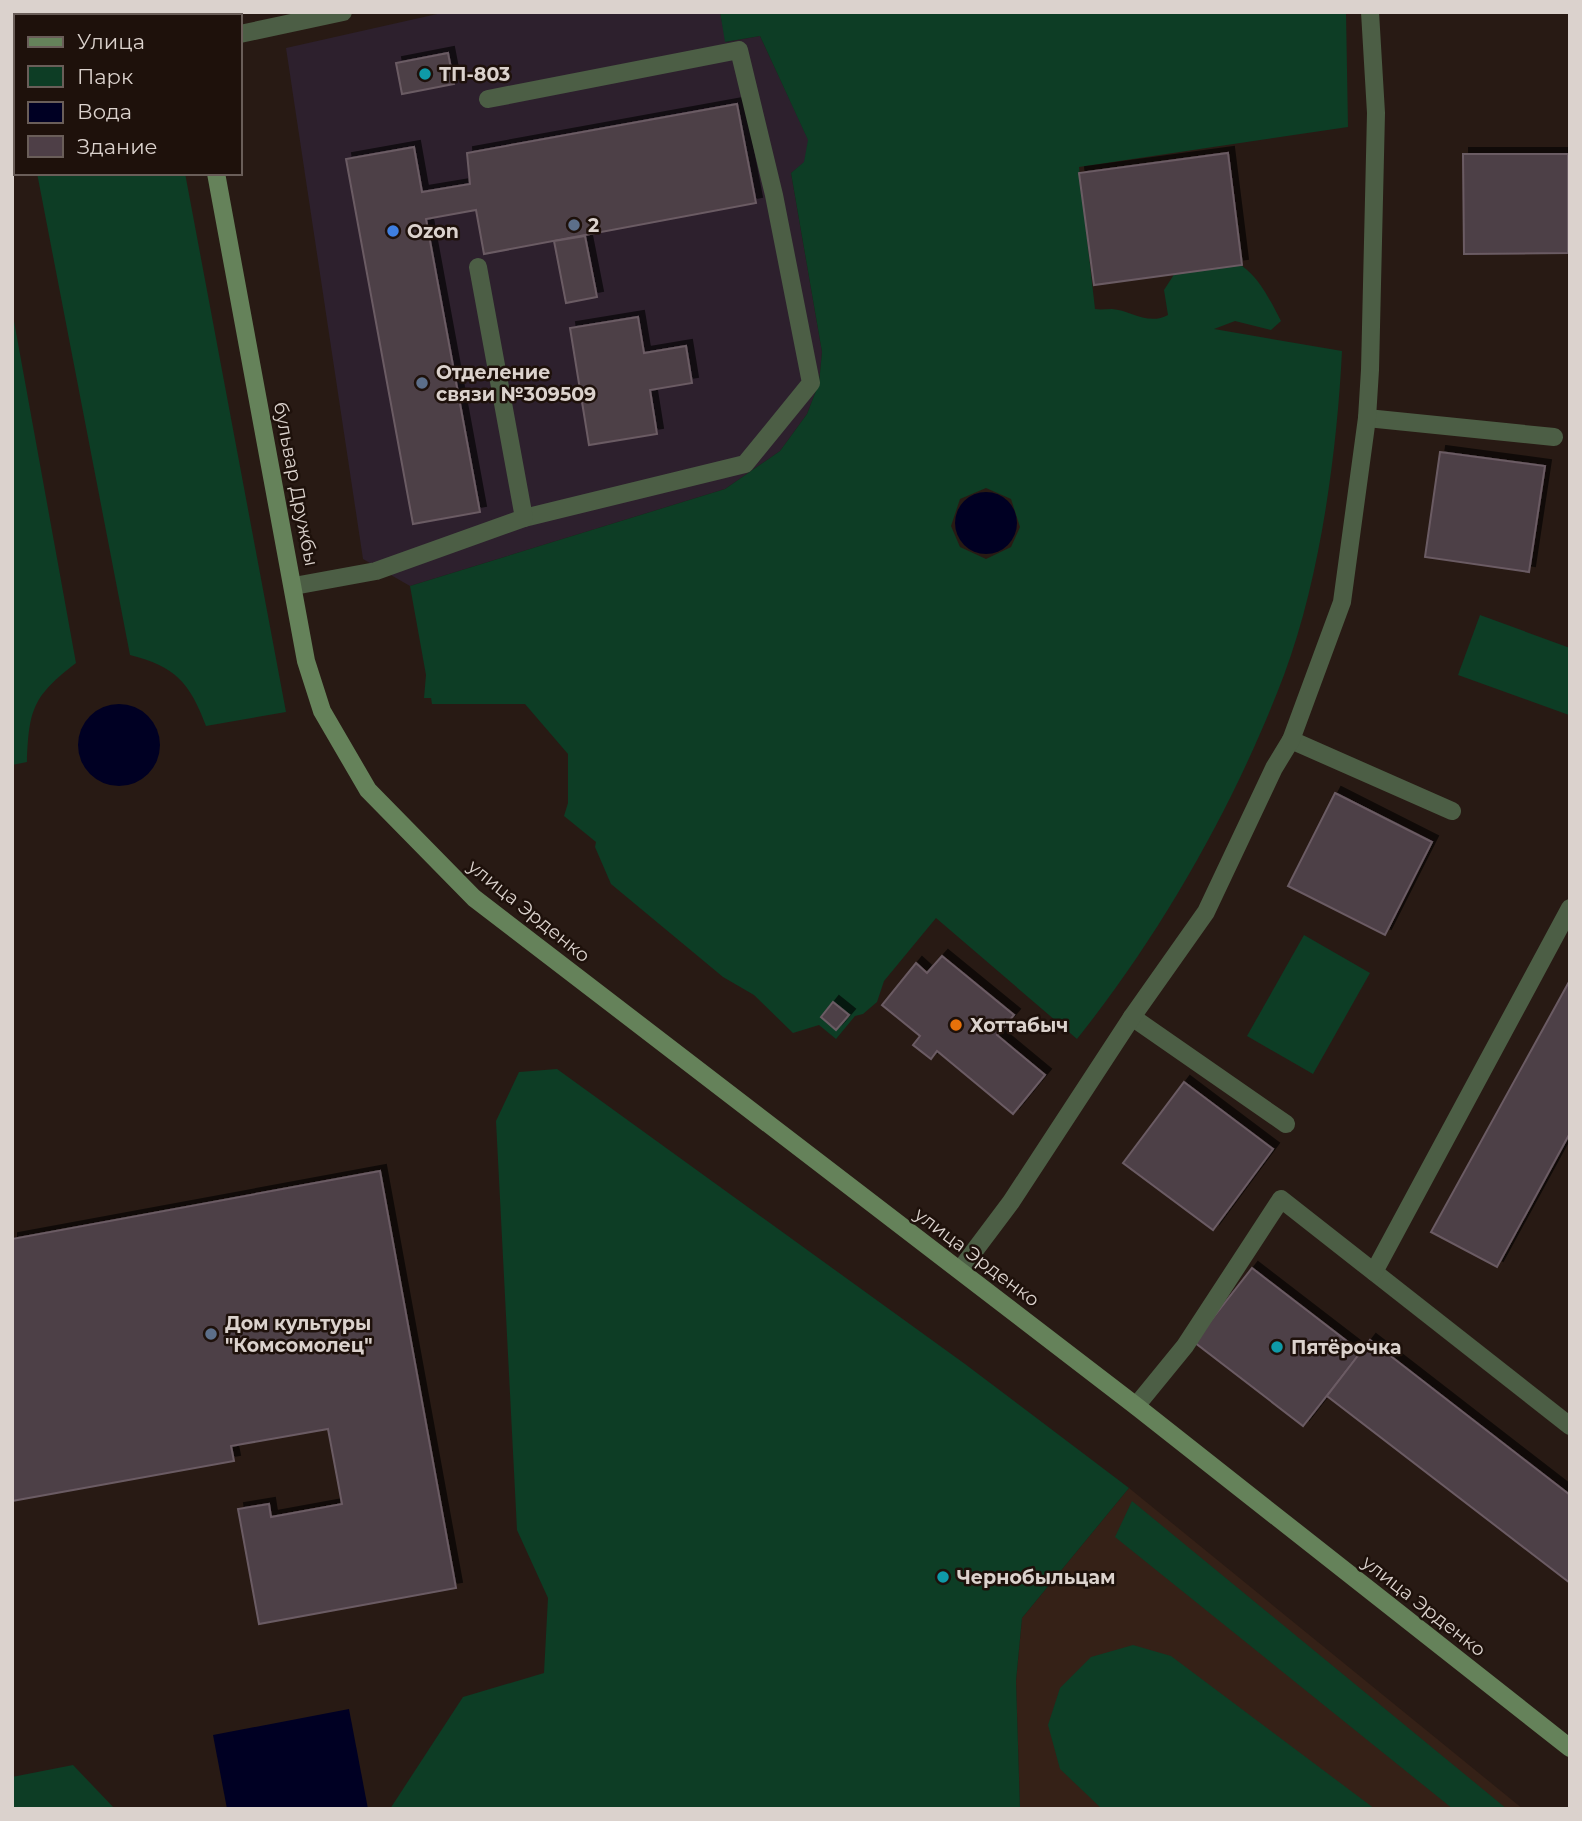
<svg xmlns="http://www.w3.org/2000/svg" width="1582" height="1821" font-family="Montserrat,sans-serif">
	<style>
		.commercial { fill: #2d202d }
		.built { fill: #352117 }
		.green { fill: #0d3d25; fill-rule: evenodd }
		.water { fill: #000023 }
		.building { fill: #4e3f47; stroke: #6b5b64; stroke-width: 2; filter: url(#shadow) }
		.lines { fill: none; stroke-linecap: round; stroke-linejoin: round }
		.lane { stroke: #4c5e45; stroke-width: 18 }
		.secondary { stroke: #65825a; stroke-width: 18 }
		.culture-dot { fill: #0f9aa8; stroke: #1e110b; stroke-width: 2.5 }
		.service-dot { fill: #5c6f8a; stroke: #1e110b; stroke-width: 2.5 }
		.shop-dot { fill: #3f7fe0; stroke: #1e110b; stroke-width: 2.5 }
		.food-dot { fill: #e8710a; stroke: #1e110b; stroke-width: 2.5 }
		.labels { text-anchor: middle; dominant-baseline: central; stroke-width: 5; stroke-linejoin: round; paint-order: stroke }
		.poi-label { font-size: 19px; font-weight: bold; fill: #dbd2cd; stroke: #1e110b; text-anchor: start }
		.street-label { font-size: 19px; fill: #dbd2cd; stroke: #1e110b }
	</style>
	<defs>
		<filter id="shadow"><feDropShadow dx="6" dy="-6" stdDeviation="0" flood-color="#0009"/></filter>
	</defs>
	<rect width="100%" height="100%" fill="#281a14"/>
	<polygon class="commercial" points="446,12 720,12 726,42 760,36 815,154 791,173 822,352 819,383 807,414 780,451 725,489 410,586 363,559 286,48"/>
	<polygon class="built" points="1129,1488 1523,1809 1020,1809 1016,1681 1022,1618"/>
	<g class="green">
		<polygon points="12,12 155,12 156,16 16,16 16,63"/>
		<path d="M 720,12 L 1346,12 L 1348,127 L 1079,167 L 1095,309 C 1101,310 1106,309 1112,309 C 1130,310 1148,326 1168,315 L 1164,290 L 1188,253 C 1244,253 1257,274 1281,321 L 1271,330 L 1235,321 L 1214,329 L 1342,351 C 1337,453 1320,579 1284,675 C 1235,804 1163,931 1077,1039 L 936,918 L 884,981 L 877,1002 L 863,1014 L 855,1016 L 836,1039 L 819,1025 L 793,1033 L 754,995 L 723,977 L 611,884 L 595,847 L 596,842 L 564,816 L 568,803 L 568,754 L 525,704 L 432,704 L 431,698 L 424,698 L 426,675 L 410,586 L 725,489 L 780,451 L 807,414 L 819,383 L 822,352 L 791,173 L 804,162 L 808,140 L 760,36 L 725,42 ZM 986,488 L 1011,499 L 1020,527 L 1011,547 L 986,559 L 960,547 L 951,526 L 960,499 Z"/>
		<path d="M 37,173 L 185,173 L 286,712 L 206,726 C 190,683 175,666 130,655 Z"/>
		<path d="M 12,310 L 76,663 C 33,696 29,709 27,762 L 12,765 Z"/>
		<polygon points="1480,615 1570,648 1569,715 1458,675"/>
		<polygon points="1304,935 1370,973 1313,1074 1247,1036"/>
		<polygon points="557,1069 965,1364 1129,1488 1022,1618 1016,1681 1020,1809 390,1809 463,1697 544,1673 548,1598 517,1530 496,1121 519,1072"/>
		<polygon points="1132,1501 1507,1809 1453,1809 1115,1537"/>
		<polygon points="1133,1645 1171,1656 1375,1809 1102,1809 1060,1769 1048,1725 1060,1688 1091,1657"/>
		<polygon points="73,1765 115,1809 12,1809 12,1777"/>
	</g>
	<g class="water">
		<circle cx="986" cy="523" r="31"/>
		<circle cx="119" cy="745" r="41"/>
		<polygon points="349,1709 368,1809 227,1809 213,1735"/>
	</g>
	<g class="building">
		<polygon points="448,53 454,84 402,94 396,63"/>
		<polygon points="737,104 756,203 484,254 476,210 426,219 480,512 413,524 346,159 414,147 422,192 470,184 467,153"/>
		<polygon points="1228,153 1242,265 1094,285 1079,173"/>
		<polygon points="1463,154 1568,154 1568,253 1464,254"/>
		<polygon points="585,236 597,297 566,303 554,241"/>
		<polygon points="638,317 644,353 686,346 692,383 650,390 657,434 589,445 570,328"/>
		<polygon points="1440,452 1545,466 1529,572 1425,557"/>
		<polygon points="1335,793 1432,842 1385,935 1288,886"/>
		<polygon points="942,956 1014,1015 997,1035 1045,1075 1013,1114 937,1051 931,1059 913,1045 920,1036 882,1005 916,963 927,973"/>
		<polygon points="1570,980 1570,1133 1497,1267 1431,1232"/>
		<polygon points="833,1002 849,1015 836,1030 821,1017"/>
		<polygon points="1184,1082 1273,1149 1213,1230 1123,1163"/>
		<polygon points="380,1171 456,1588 259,1624 238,1509 269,1504 271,1517 342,1504 328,1429 231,1446 234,1461 12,1501 12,1239"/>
		<polygon points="1252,1268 1361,1352 1303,1426 1194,1342"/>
		<polygon points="1370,1340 1570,1495 1570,1583 1327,1396"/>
	</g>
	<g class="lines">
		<g class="lane">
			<polyline points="240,34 343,12"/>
			<polyline points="488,99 739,50 774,195 811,383 745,464 524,518"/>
			<polyline points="1367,418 1554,437"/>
			<polyline points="294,586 376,571 524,518 478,267"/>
			<polyline points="1291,740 1452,811"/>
			<polyline points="1132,1017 1286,1124"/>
			<polyline points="960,1270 1011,1202 1132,1017 1206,912 1274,768 1291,740 1342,602 1367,418 1370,370 1376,113 1370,12"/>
			<polyline points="1374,1272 1570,1426"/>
			<polyline points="1136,1406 1185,1346 1281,1199 1374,1272 1570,908"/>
		</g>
		<g class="secondary">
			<polyline points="183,12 184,16"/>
			<polyline points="216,173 306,661 322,711 368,790 474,898 1136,1406 1570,1748"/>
		</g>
	</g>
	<g class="culture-dot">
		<circle cx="425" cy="74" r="7"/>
		<circle cx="1277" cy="1347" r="7"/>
		<circle cx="943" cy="1577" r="7"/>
	</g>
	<g class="service-dot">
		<circle cx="574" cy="225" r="7"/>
		<circle cx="422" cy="383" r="7"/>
		<circle cx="211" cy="1334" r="7"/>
	</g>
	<circle class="shop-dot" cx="393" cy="231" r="7"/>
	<circle class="food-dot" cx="956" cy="1025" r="7"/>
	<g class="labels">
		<g class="poi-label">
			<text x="439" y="74">ТП-803</text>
			<text x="588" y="225">2</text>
			<text x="407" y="231">Ozon</text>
			<text x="436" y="372">Отделение<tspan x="436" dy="22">связи №309509</tspan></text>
			<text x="970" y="1025">Хоттабыч</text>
			<text x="225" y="1323">Дом культуры<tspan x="225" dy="22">"Комсомолец"</tspan></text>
			<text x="1291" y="1347">Пятёрочка</text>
			<text x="957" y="1577">Чернобыльцам</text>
		</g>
		<g class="street-label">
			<text transform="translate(296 484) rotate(79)">бульвар Дружбы</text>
			<text transform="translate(529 911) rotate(39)">улица Эрденко</text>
			<text transform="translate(977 1257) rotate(37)">улица Эрденко</text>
			<text transform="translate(1424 1606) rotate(38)">улица Эрденко</text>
		</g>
	</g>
	<rect width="1582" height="1821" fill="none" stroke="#dbd2cd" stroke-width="28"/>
	<rect x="14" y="14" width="228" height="161" fill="#1e110b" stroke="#6a5e59" stroke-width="2"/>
	<rect x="28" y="37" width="35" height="10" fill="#65825a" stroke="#6a5e59" stroke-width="2"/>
	<text x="77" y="49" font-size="21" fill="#dbd2cd">Улица</text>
	<rect x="28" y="66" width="35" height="21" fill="#0d3d25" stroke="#6a5e59" stroke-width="2"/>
	<text x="77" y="84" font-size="21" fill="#dbd2cd">Парк</text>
	<rect x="28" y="102" width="35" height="21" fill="#000023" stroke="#6a5e59" stroke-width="2"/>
	<text x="77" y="119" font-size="21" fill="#dbd2cd">Вода</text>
	<rect x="28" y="136" width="35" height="21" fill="#4e3f47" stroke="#6a5e59" stroke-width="2"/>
	<text x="77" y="154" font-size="21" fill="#dbd2cd">Здание</text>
</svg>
